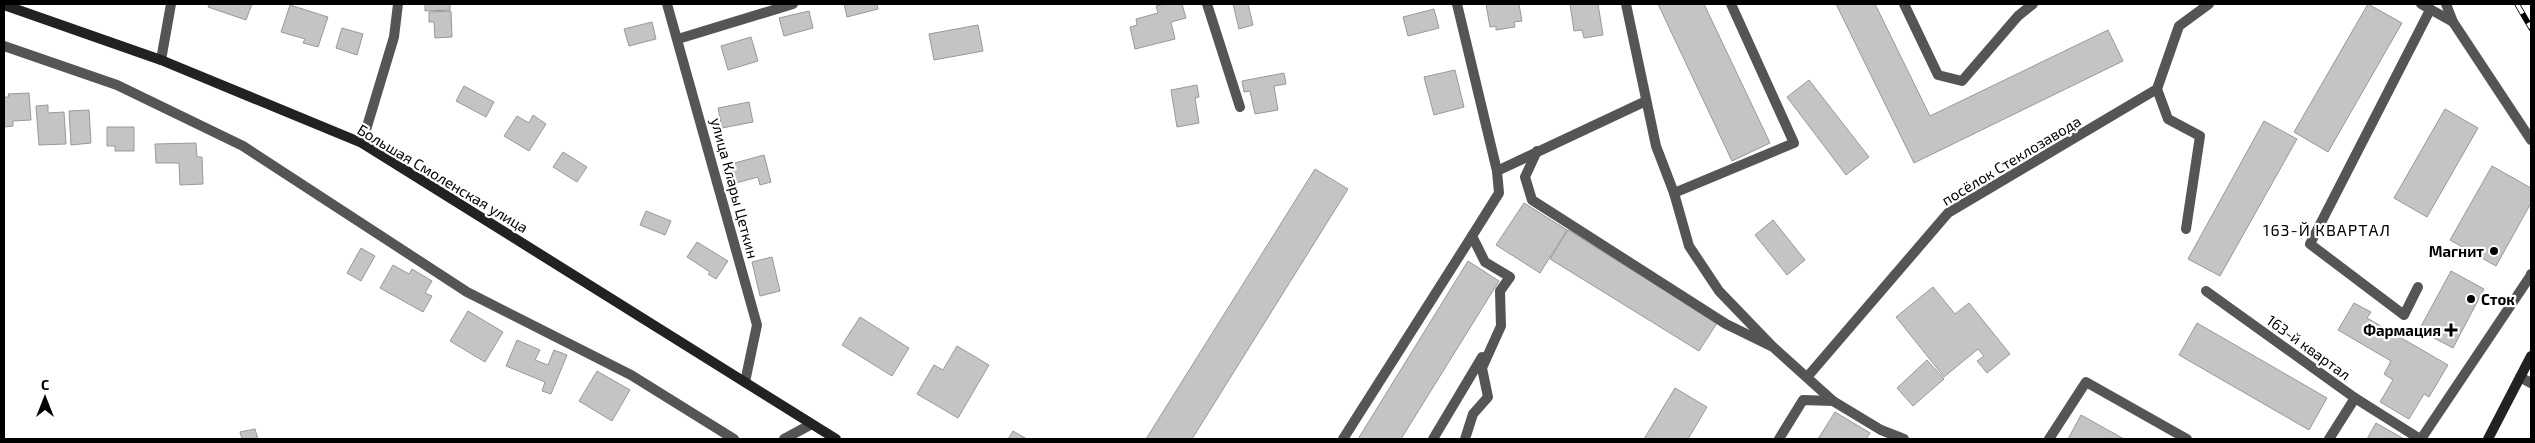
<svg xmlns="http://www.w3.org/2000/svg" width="2535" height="443" font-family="'Exo 2',sans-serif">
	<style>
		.building { fill: #c4c4c4; stroke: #999 }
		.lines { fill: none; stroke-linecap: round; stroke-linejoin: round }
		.service { stroke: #555; stroke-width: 10 }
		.minor { stroke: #555; stroke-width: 10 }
		.secondary { stroke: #222; stroke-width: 10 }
		.rail-casing { stroke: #000; stroke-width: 5.5 }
		.rail { stroke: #fff; stroke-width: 4; stroke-dasharray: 11; stroke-linecap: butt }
		.poi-dot { fill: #000; stroke: #fff; stroke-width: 2 }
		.labels { text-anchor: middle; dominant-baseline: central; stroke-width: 4.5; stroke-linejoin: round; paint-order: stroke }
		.street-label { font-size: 15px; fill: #000; stroke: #fff }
		.poi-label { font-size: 15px; font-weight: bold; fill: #000; stroke: #fff; text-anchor: end }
		.neighbourhood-label { font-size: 16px; letter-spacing: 1px; fill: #000; stroke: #fff }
	</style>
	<rect width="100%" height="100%" fill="#fff"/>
	<g class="building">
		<polygon points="209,4 252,4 246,20 208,7"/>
		<polygon points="425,4 450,4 450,10 425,11"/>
		<polygon points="844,4 877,4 878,9 847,17"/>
		<polygon points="1165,4 1182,4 1186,18 1171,22 1175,39 1135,49 1130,27 1137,25 1136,19 1158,13 1156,6"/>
		<polygon points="1233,4 1248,4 1253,25 1239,29"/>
		<polygon points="1486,4 1519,4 1522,21 1514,22 1515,27 1496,30 1496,26 1490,27"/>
		<polygon points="1570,4 1598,4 1603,35 1584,38 1582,30 1574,31"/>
		<polygon points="1658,4 1704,4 1770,143 1732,161"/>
		<polygon points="1836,4 1875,4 1930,116 2108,30 2123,61 1914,163"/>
		<polygon points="2368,4 2402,23 2328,152 2294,132"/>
		<polygon points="290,5 328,17 318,47 303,43 305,39 281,32"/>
		<polygon points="1434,9 1439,28 1408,36 1403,17"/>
		<polygon points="451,11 452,37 435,38 434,22 429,22 429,12"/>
		<polygon points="809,11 813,28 784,36 779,18"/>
		<polygon points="652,22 656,39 629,46 624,29"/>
		<polygon points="978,25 983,51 934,60 929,34"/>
		<polygon points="342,28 363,34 357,55 336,48"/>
		<polygon points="751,37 758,61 728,70 721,46"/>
		<polygon points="1455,70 1464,107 1434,115 1424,77"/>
		<polygon points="1284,73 1286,84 1274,86 1278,110 1255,114 1250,91 1244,92 1242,81"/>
		<polygon points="1809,80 1869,157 1846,175 1787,97"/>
		<polygon points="1197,85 1199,97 1195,98 1199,123 1177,127 1171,90"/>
		<polygon points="464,86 494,102 486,117 456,101"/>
		<polygon points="29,93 31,120 13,121 13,126 4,127 4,97 9,97 8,94"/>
		<polygon points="749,102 753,122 722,128 718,108"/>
		<polygon points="48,105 48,113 64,112 66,144 39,145 36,106"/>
		<polygon points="2445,109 2478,128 2427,217 2394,198"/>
		<polygon points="89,110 91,143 71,145 69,111"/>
		<polygon points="533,115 546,124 529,151 504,136 517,116 529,123"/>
		<polygon points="2264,121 2297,139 2220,276 2188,259"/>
		<polygon points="107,127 134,127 134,151 115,151 115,146 107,146"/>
		<polygon points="196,143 197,157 202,157 203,184 180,185 179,163 156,163 155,144"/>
		<polygon points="563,152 587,167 577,182 553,167"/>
		<polygon points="764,155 771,182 760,185 758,177 736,183 731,164"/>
		<polygon points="2492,166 2531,188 2531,203 2496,266 2450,240"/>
		<polygon points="1315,169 1348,189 1192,439 1146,439"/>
		<polygon points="1524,203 1567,230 1540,273 1496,245"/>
		<polygon points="646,211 671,221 665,235 640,225"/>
		<polygon points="1773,220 1805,260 1787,275 1755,235"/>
		<polygon points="1568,230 1717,323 1699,351 1550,259"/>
		<polygon points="697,242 728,261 716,279 708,274 710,272 687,257"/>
		<polygon points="361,248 375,256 361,281 347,273"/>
		<polygon points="772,257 780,291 760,296 752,262"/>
		<polygon points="1468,261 1499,281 1401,439 1358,439"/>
		<polygon points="393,265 409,274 412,269 432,281 425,293 432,296 423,312 380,288"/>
		<polygon points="2451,271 2484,289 2453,348 2419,330"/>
		<polygon points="1933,287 1955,314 1969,303 2010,354 1987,373 1977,361 1984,356 1978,349 1944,377 1896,317"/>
		<polygon points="2354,303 2371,312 2367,318 2448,365 2429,397 2424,394 2409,419 2380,402 2393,380 2384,374 2391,361 2338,330"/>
		<polygon points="468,311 503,332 485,362 450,341"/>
		<polygon points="860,317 909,348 892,376 842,345"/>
		<polygon points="2197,323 2327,398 2309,430 2179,355"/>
		<polygon points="517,340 540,350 535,360 548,365 554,350 567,355 551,394 542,391 545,382 506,366"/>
		<polygon points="957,346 989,365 958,418 917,394 934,365 943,370"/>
		<polygon points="1927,360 1944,379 1913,406 1897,388"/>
		<polygon points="597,371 630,390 612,421 579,401"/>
		<polygon points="1675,388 1707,407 1688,439 1644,439"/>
		<polygon points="1835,412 1870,433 1866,439 1818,439"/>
		<polygon points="2081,415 2124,439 2068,439"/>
		<polygon points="2376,423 2404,439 2367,439"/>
		<polygon points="255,429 258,439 242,439 240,432"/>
		<polygon points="1013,431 1027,439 1008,439"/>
	</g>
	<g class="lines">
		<g class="service">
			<polyline points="1904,4 1938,75 1962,81 2018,16 2033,4"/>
			<polyline points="2446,4 2453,22"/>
			<polyline points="4,46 117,85 243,146 467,292 631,375 734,439"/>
			<polyline points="2157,89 2168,119 2200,136 2186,229"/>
			<polyline points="1537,151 1525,177 1532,200 1726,324 1771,346"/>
			<polyline points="1674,193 1794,143 1731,4"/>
			<polyline points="2520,377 2531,383"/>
			<polyline points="2355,398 2420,439"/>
			<polyline points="1433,439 1482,357"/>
			<polyline points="1465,439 1473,414 1488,397 1482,368 1501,326 1500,291 1510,277 1485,262 1472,236 1499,193 1497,171 1646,101"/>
			<polyline points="1779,439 1803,400 1833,401"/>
			<polyline points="2049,439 2086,382 2187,439"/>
			<polyline points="2421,439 2531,275"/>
		</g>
		<g class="minor">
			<polyline points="667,4 757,325 745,382"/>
			<polyline points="1207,4 1240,107"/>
			<polyline points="1457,4 1497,171"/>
			<polyline points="1626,4 1656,146 1674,193 1689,246 1719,291 1772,346 1833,401 1881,430 1904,439"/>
			<polyline points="2421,4 2453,22 2531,140"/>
			<polyline points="678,39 793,4"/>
			<polyline points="161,60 171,4"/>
			<polyline points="362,143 394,37 398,4"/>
			<polyline points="2531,274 2531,275"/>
			<polyline points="2418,287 2404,315 2310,244 2430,10"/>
			<polyline points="2206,291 2355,398 2329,439"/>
			<polyline points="1808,376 1948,213 2157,89 2179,26 2209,4"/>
			<polyline points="784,439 810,425"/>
			<polyline points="1343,439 1472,236"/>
		</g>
		<g class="secondary">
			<polyline points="4,5 161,60 362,143 836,439"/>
			<polyline points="2488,439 2531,356"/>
		</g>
		<defs>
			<polyline id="rail" points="2517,4 2531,28"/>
		</defs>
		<use href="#rail" class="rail-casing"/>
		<use href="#rail" class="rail"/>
	</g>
	<g class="poi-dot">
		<circle cx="2494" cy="251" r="5"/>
		<circle cx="2471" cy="299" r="5"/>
		<path d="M2448.5 322.5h5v5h5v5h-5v5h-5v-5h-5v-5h5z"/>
	</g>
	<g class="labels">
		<g class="street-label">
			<text transform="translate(2011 160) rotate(-31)">посёлок Стеклозавода</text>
			<text transform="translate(443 178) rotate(31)">Большая Смоленская улица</text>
			<text transform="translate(735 188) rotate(75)">улица Клары Цеткин</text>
			<text transform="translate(2309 347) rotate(36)">163-й квартал</text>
		</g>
		<g class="poi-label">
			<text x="2484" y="251">Магнит</text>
			<text x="2481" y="299" text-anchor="start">Сток</text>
			<text x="2441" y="330">Фармация</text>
		</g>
		<g class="neighbourhood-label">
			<text x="2327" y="229">163-Й КВАРТАЛ</text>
		</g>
	</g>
	<rect width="2535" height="443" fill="none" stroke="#000000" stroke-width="10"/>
	<g transform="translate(45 398)" stroke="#ffffff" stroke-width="4" paint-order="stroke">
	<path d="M0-4L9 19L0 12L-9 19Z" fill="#000000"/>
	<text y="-8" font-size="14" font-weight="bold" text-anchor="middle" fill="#000000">С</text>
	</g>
</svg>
